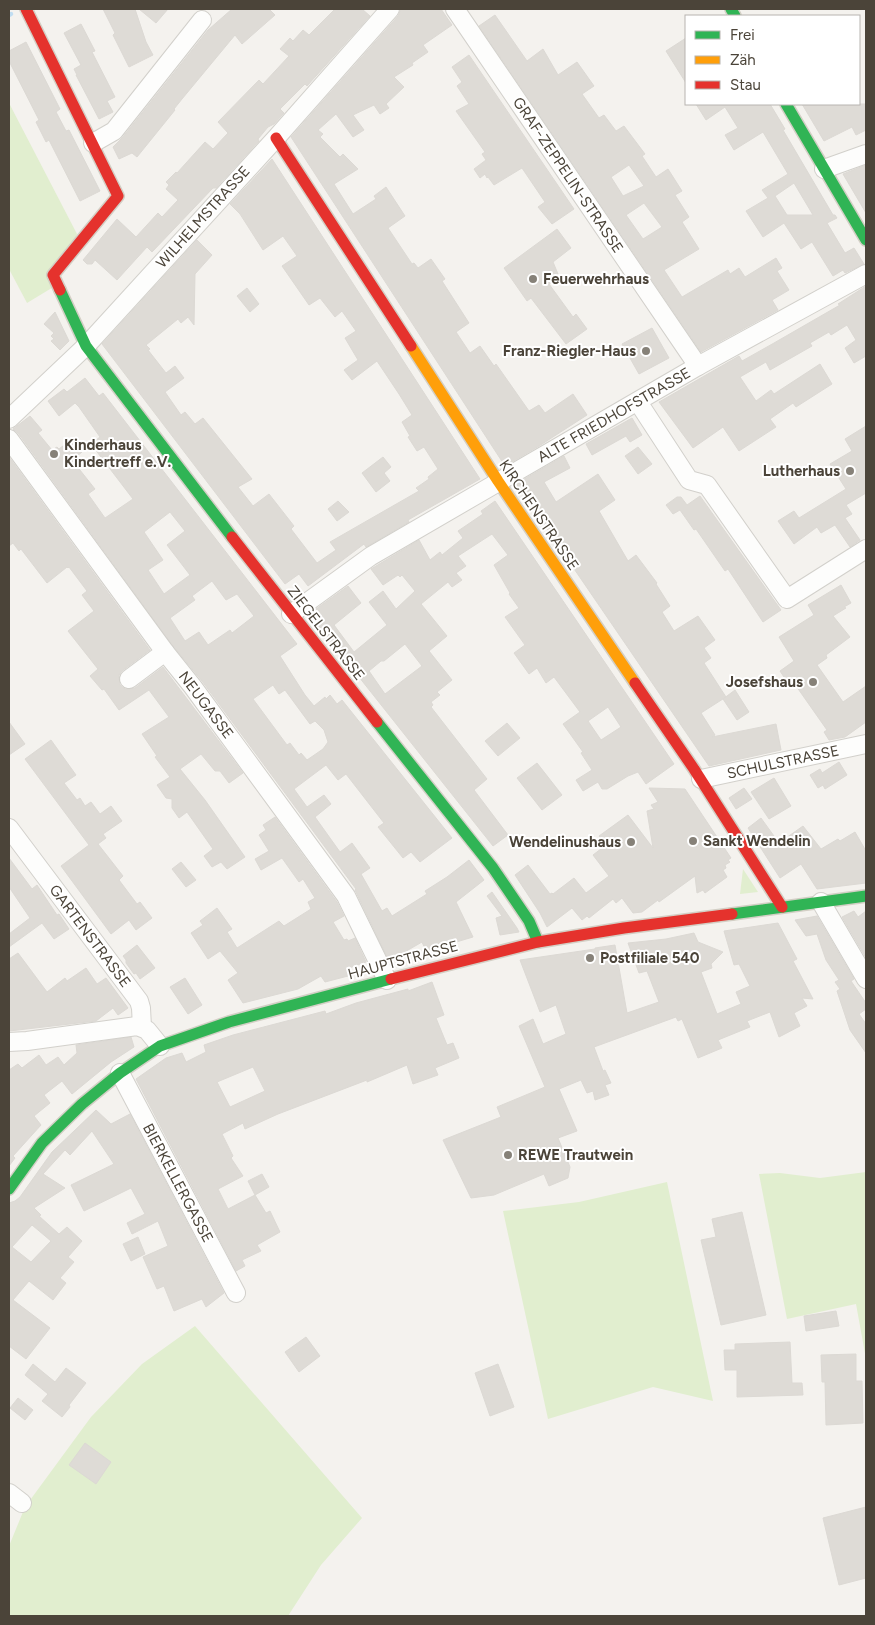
<svg xmlns="http://www.w3.org/2000/svg" width="875" height="1625" font-family="Figtree,sans-serif">
	<style>
		.green { fill: #e1eecf }
		.lines { fill: none; stroke-linecap: round; stroke-linejoin: round }
		.stream { stroke: #c0ddf1; stroke-width: 4.5 }
		.building { fill: #dedbd6; stroke: #dcd9d4; fill-rule: evenodd }
		.street-casing { stroke: #d2d0cb; stroke-width: 20 }
		.fast-casing { stroke: #d3cfc5; stroke-width: 14 }
		.slow-casing { stroke: #d3cfc5; stroke-width: 14 }
		.jam-casing { stroke: #d3cfc5; stroke-width: 14 }
		.street { stroke: #fdfdfc; stroke-width: 18 }
		.fast { stroke: #30b455; stroke-width: 11 }
		.slow { stroke: #ff9f0a; stroke-width: 11 }
		.jam { stroke: #e5322d; stroke-width: 11 }
		.poi-dot { fill: #868178; stroke: #fff; stroke-width: 2 }
		.labels { text-anchor: middle; dominant-baseline: central; stroke-width: 4; stroke-linejoin: round; paint-order: stroke }
		.street-label { font-size: 15px; fill: #4b4439; stroke: #fff }
		.poi-label { font-size: 15px; font-weight: bold; fill: #4b4439; stroke: #fff; text-anchor: start }
	</style>
	<rect width="100%" height="100%" fill="#f4f2ee"/>
	<g class="green">
		<polygon points="9,103 77,234 55,286 27,303 9,269"/>
		<polygon points="743,869 758,892 740,894"/>
		<polygon points="866,1172 866,1359 856,1304 787,1319 759,1174 780,1173 820,1178"/>
		<polygon points="667,1182 713,1401 653,1387 548,1419 503,1211 579,1202"/>
		<polygon points="195,1326 362,1518 321,1565 288,1616 9,1616 9,1546 25,1507 91,1417 142,1364"/>
	</g>
	<g class="lines">
		<polyline class="stream" points="9,15 11,14"/>
	</g>
	<g class="building">
		<polygon points="103,9 135,9 146,42 153,55 129,67 113,35 115,33"/>
		<polygon points="139,9 168,9 156,23"/>
		<polygon points="232,9 269,9 275,15 242,44 235,35 182,99 174,109 175,110 137,157 132,153 119,159 113,147 122,138 208,30"/>
		<polygon points="335,9 362,9 370,16 307,86 305,84 280,109 284,113 274,124 268,127 258,139 259,141 216,188 213,188 152,252 147,247 117,280 95,260 92,264 87,264 83,260 117,219 136,237 158,213 162,217 178,200 166,189 169,185 166,182 176,172 177,173 205,142 213,149 228,133 218,122 259,80 263,84 289,56 280,49 290,38 293,41 303,30 309,35"/>
		<polygon points="401,9 441,9 452,25 423,45 428,52 412,63 413,65 394,77 404,87 386,104 389,108 380,114 374,105 353,115 364,130 353,137 336,114 318,130 323,134 320,137 340,157 343,154 358,169 334,184 353,214 376,199 374,196 386,187 405,216 388,228 412,264 414,263 418,268 431,259 445,279 442,281 469,323 456,332 470,353 480,346 494,366 496,364 529,411 539,405 545,413 573,394 587,415 539,446 505,466 291,137 398,16"/>
		<path d="M 495,15 L 527,61 L 543,49 L 558,75 L 577,62 L 594,86 L 582,94 L 599,118 L 604,115 L 616,131 L 624,126 L 645,154 L 642,156 L 656,177 L 668,169 L 682,191 L 675,195 L 689,217 L 682,222 L 699,249 L 664,270 L 682,297 L 728,270 L 730,274 L 739,268 L 745,277 L 776,258 L 782,268 L 777,271 L 789,290 L 772,300 L 778,310 L 701,352 L 479,26 ZM 629,165 L 644,186 L 623,196 L 611,177 ZM 644,203 L 662,227 L 643,239 L 626,215 Z"/>
		<polygon points="81,24 95,51 92,52 115,97 107,101 113,112 99,119 76,75 77,75 74,69 81,65 64,33"/>
		<polygon points="686,38 686,83 666,51"/>
		<polygon points="26,42 60,109 56,112 66,131 69,130 100,191 80,201 49,140 46,142 36,122 39,120 9,61 9,51"/>
		<polygon points="469,55 574,209 552,224 538,207 545,202 522,168 494,185 488,177 487,178 485,174 480,178 474,169 486,160 482,154 485,152 456,111 469,104 457,86 462,82 452,67"/>
		<path d="M 696,104 L 770,104 L 785,129 L 783,130 L 833,215 L 835,215 L 837,218 L 827,223 L 845,253 L 854,248 L 864,264 L 845,273 L 843,270 L 833,276 L 812,242 L 801,249 L 784,223 L 763,237 L 746,211 L 768,198 L 762,190 L 788,174 L 763,132 L 734,150 L 725,135 L 738,128 L 725,107 L 706,120 ZM 794,183 L 813,215 L 787,215 L 775,196 Z"/>
		<polygon points="802,104 866,104 866,130 856,135 852,127 824,141"/>
		<polygon points="272,159 480,479 408,520 409,522 366,547 364,544 308,586 299,574 285,584 102,344 197,240 212,255 195,274 194,325 188,317 181,323 178,319 146,345 150,349 148,350 166,373 175,366 184,378 165,392 181,415 185,412 195,424 203,418 252,479 238,487 253,506 269,494 294,526 291,529 317,563 336,550 330,542 419,491 416,488 429,479 428,477 438,469 424,447 417,451 408,437 410,436 402,422 412,415 399,394 377,361 352,380 344,370 358,360 345,338 356,331 342,311 335,317 320,298 309,305 282,266 297,256 283,236 263,250 240,214 230,204"/>
		<polygon points="866,165 866,213 843,174"/>
		<polygon points="557,229 571,248 553,262 558,274 553,277 554,281 549,284 573,317 576,314 587,329 566,344 531,298 527,301 504,268"/>
		<polygon points="866,286 866,357 866,356 854,363 845,348 856,340 847,325 831,335 829,332 810,343 812,346 770,370 766,362 740,377 756,401 771,390 774,394 820,364 832,384 796,407 793,403 770,419 776,427 739,451 723,427 693,448 659,402 739,356 742,361 774,343 840,305 838,304"/>
		<polygon points="247,288 259,304 250,312 237,296"/>
		<polygon points="55,312 69,341 60,350 51,341 54,339 51,336 54,333 44,324"/>
		<polygon points="652,328 669,358 639,374 622,344"/>
		<path d="M 85,378 L 99,396 L 103,393 L 297,644 L 280,656 L 305,695 L 314,706 L 325,697 L 326,699 L 330,695 L 337,704 L 342,700 L 452,838 L 420,862 L 411,852 L 403,858 L 378,827 L 384,823 L 346,774 L 338,780 L 326,765 L 294,789 L 307,807 L 324,795 L 331,804 L 315,817 L 340,852 L 352,843 L 370,868 L 361,874 L 382,911 L 387,908 L 392,916 L 427,894 L 425,891 L 447,877 L 469,860 L 484,880 L 456,902 L 473,937 L 426,951 L 422,942 L 389,961 L 355,890 L 356,889 L 202,681 L 173,646 L 18,433 L 13,429 L 30,416 L 42,430 L 38,433 L 52,450 L 57,447 L 59,449 L 72,439 L 82,452 L 72,460 L 95,489 L 88,494 L 105,518 L 133,499 L 91,444 L 100,437 L 79,407 L 75,403 L 59,416 L 48,401 L 64,389 L 67,392 ZM 170,512 L 185,531 L 167,545 L 190,575 L 164,594 L 148,570 L 163,560 L 144,532 ZM 212,581 L 226,600 L 237,594 L 254,616 L 232,633 L 230,630 L 208,645 L 199,632 L 185,641 L 170,618 L 195,600 L 192,596 ZM 273,685 L 279,694 L 285,690 L 310,724 L 315,721 L 324,730 L 328,742 L 323,749 L 307,760 L 301,753 L 299,755 L 290,743 L 287,745 L 253,699 Z"/>
		<polygon points="632,418 642,435 630,442 626,436 592,455 586,444"/>
		<polygon points="866,426 866,493 846,505 852,514 845,518 860,540 850,547 835,525 821,533 817,527 794,544 778,521 794,511 799,518 846,489 830,464 852,451 845,439"/>
		<polygon points="638,447 652,464 638,474 625,456"/>
		<polygon points="564,456 570,468 544,482 556,502 598,474 615,500 599,511 628,561 636,555 657,583 656,584 670,606 662,612 674,631 698,616 715,640 704,648 711,658 704,663 726,697 701,713 715,735 712,737 776,724 781,750 709,766 516,484"/>
		<polygon points="9,457 150,650 122,671 119,675 120,685 125,689 135,688 163,667 243,773 229,783 220,771 215,771 201,754 180,769 205,800 245,857 227,869 221,862 212,867 204,856 213,849 187,812 179,818 172,808 172,799 166,798 157,785 170,777 155,757 157,756 142,734 169,717 149,690 119,710 104,689 102,690 90,676 98,669 68,631 94,611 82,595 87,591 69,567 68,568 67,567 47,583 21,549 19,551 13,543 9,546"/>
		<polygon points="383,457 391,467 384,473 390,481 376,492 362,473"/>
		<polygon points="700,496 781,610 763,622 728,569 725,571 696,529 694,530 680,510 673,514 666,505 677,497 681,497 687,505"/>
		<polygon points="338,501 349,512 337,521 328,509"/>
		<path d="M 495,501 L 674,764 L 646,784 L 638,772 L 628,776 L 607,789 L 602,789 L 598,782 L 583,791 L 576,780 L 592,770 L 581,753 L 583,752 L 563,724 L 580,712 L 554,677 L 546,683 L 537,668 L 529,674 L 514,653 L 525,645 L 505,617 L 519,608 L 509,594 L 510,593 L 494,565 L 508,555 L 492,534 L 458,556 L 466,566 L 456,573 L 462,580 L 452,587 L 448,582 L 421,604 L 447,636 L 429,651 L 452,680 L 437,692 L 440,695 L 431,702 L 433,705 L 431,707 L 487,779 L 474,790 L 508,835 L 493,846 L 309,614 L 348,586 L 361,603 L 334,625 L 354,652 L 387,625 L 369,602 L 383,591 L 396,609 L 415,591 L 402,575 L 400,577 L 398,575 L 383,585 L 371,569 L 419,540 L 430,560 L 440,552 L 442,555 L 463,538 L 458,531 L 483,514 L 481,511 ZM 405,644 L 422,666 L 385,694 L 369,671 L 381,661 L 384,661 ZM 608,707 L 621,727 L 601,740 L 588,721 Z"/>
		<polygon points="841,585 851,603 844,607 846,608 833,616 850,637 826,655 827,658 817,665 843,702 866,686 866,722 845,737 829,740 824,732 827,730 794,683 790,686 780,671 794,661 779,637 814,615 808,605"/>
		<polygon points="735,690 749,712 737,720 723,699"/>
		<polygon points="9,722 25,744 9,755"/>
		<polygon points="507,723 520,738 498,756 485,741"/>
		<polygon points="51,740 76,775 64,783 77,800 80,798 85,806 91,802 100,814 111,806 122,821 103,834 106,838 98,844 123,876 119,880 137,904 140,902 152,918 136,930 129,920 111,934 61,866 89,845 25,759"/>
		<polygon points="839,762 847,775 825,789 823,785 818,788 810,775 820,769 822,773"/>
		<polygon points="537,763 562,795 542,810 517,778"/>
		<polygon points="774,778 791,806 769,819 751,792"/>
		<polygon points="649,788 685,789 731,858 728,860 730,862 725,865 726,868 723,870 727,877 705,893 703,890 697,893 695,876 659,902 658,900 642,912 633,913 622,898 616,903 613,899 589,918 587,916 582,920 572,908 547,927 540,913 515,875 528,865 550,894 552,893 553,894 574,878 586,893 609,876 593,855 606,845 599,836 628,815 653,848 647,811 654,809 651,805 658,802"/>
		<polygon points="744,788 752,799 736,809 729,798"/>
		<polygon points="275,817 337,902 344,916 333,922 344,940 347,939 348,941 355,938 366,962 346,969 348,976 325,982 321,976 298,989 243,1003 228,980 238,973 220,951 208,959 191,933 203,925 200,921 217,908 232,929 227,932 237,948 279,921 284,926 311,909 308,902 315,898 303,879 299,882 282,858 261,870 255,859 269,851 259,835 266,830 263,825"/>
		<polygon points="761,818 779,843 803,826 821,849 838,839 840,841 855,832 866,851 866,883 817,889 801,864 780,878 748,828"/>
		<polygon points="9,858 32,889 37,885 57,915 59,914 69,929 54,939 42,923 9,947 9,934 30,918 9,887"/>
		<polygon points="181,862 196,880 186,887 172,869"/>
		<polygon points="492,892 517,928 519,932 500,935 496,918 502,916 487,896"/>
		<polygon points="854,911 858,917 866,911 866,958 842,917"/>
		<polygon points="817,916 854,979 851,981 866,1003 866,1009 859,1014 866,1024 866,1053 850,1030 837,991 840,989 835,982 839,980 826,960 817,934 806,936 795,920"/>
		<polygon points="778,923 797,959 793,961 813,999 802,998 807,1006 794,1013 800,1026 779,1037 770,1012 747,1021 750,1027 718,1040 722,1048 698,1058 682,1019 678,1021 676,1017 594,1047 603,1071 605,1070 611,1083 605,1085 609,1095 595,1100 593,1091 587,1093 581,1080 559,1089 577,1131 558,1138 570,1167 568,1178 549,1186 544,1174 494,1195 471,1198 443,1140 501,1117 497,1107 545,1087 519,1026 533,1019 543,1044 566,1034 556,1005 540,1012 520,960 595,949 595,948 615,945 627,1013 659,1002 647,971 639,973 628,943 666,939 694,933 698,942 723,952 711,964 712,968 701,972 717,1014 741,1004 736,992 750,986 739,964 734,965 724,931"/>
		<polygon points="137,945 155,968 140,979 136,973 134,974 126,963 126,960 123,956"/>
		<polygon points="18,953 47,992 65,978 67,981 86,968 97,984 106,978 128,1008 118,1015 113,1008 96,1021 9,1031 9,959"/>
		<polygon points="185,978 202,1005 188,1014 170,987"/>
		<path d="M 432,982 L 444,1015 L 436,1018 L 447,1045 L 453,1043 L 459,1058 L 435,1068 L 438,1075 L 413,1084 L 407,1065 L 367,1082 L 367,1080 L 278,1114 L 245,1129 L 243,1123 L 222,1134 L 233,1156 L 231,1158 L 243,1176 L 218,1189 L 228,1209 L 255,1195 L 266,1213 L 270,1211 L 280,1232 L 257,1245 L 261,1251 L 242,1260 L 245,1266 L 236,1271 L 136,1079 L 166,1058 L 182,1053 L 186,1062 L 206,1052 L 204,1045 L 233,1035 L 325,1011 L 326,1014 L 356,1003 L 408,989 L 408,991 ZM 253,1067 L 265,1091 L 230,1107 L 217,1082 Z"/>
		<polygon points="131,1037 134,1047 111,1062 72,1094 62,1081 44,1095 50,1103 34,1116 41,1125 13,1156 15,1158 9,1166 9,1070 18,1064 22,1068 39,1055 46,1065 58,1057 64,1065 77,1053 76,1045"/>
		<path d="M 96,1110 L 111,1124 L 130,1114 L 224,1293 L 206,1307 L 202,1299 L 174,1311 L 164,1286 L 157,1289 L 143,1257 L 168,1246 L 158,1221 L 132,1234 L 127,1223 L 145,1214 L 131,1188 L 84,1211 L 71,1185 L 114,1164 L 92,1131 L 70,1155 L 65,1150 L 43,1174 L 65,1188 L 34,1208 L 41,1215 L 39,1216 L 59,1234 L 67,1227 L 82,1241 L 68,1257 L 74,1262 L 60,1278 L 66,1283 L 53,1300 L 29,1281 L 13,1300 L 50,1328 L 26,1359 L 9,1346 L 9,1203 L 15,1201 L 20,1197 L 52,1152 ZM 32,1225 L 51,1241 L 31,1262 L 12,1247 Z"/>
		<polygon points="262,1174 269,1187 255,1195 248,1181"/>
		<polygon points="742,1212 766,1315 721,1325 701,1240 716,1237 712,1219"/>
		<polygon points="138,1237 145,1254 131,1261 123,1244"/>
		<polygon points="836,1311 839,1326 806,1331 804,1316"/>
		<polygon points="306,1337 320,1356 299,1372 285,1352"/>
		<polygon points="790,1342 792,1383 802,1383 803,1395 737,1397 737,1370 725,1370 724,1350 735,1350 735,1344"/>
		<polygon points="856,1354 856,1381 862,1381 863,1423 826,1425 825,1382 822,1382 821,1355"/>
		<polygon points="33,1364 55,1382 66,1368 86,1383 69,1405 70,1407 62,1417 42,1401 48,1394 25,1375"/>
		<polygon points="498,1364 514,1407 490,1416 475,1373"/>
		<polygon points="18,1398 33,1410 25,1420 10,1408"/>
		<polygon points="85,1443 111,1462 96,1484 69,1465"/>
		<polygon points="866,1507 866,1578 839,1585 823,1518"/>
	</g>
	<g class="lines">
		<defs>
			<g id="street">
				<polyline points="455,9 698,366"/>
				<polyline points="93,143 114,131 202,20"/>
				<polyline points="824,169 866,154"/>
				<polyline points="638,402 689,480 707,485 787,599 866,549"/>
				<polyline points="9,419 86,346 276,138 390,9"/>
				<polyline points="9,439 165,652 193,687 346,896 387,980"/>
				<polyline points="291,614 371,556 698,366 866,274"/>
				<polyline points="129,679 165,652"/>
				<polyline points="701,779 866,744"/>
				<polyline points="9,828 139,1001 141,1008 142,1027"/>
				<polyline points="821,902 866,979"/>
				<polyline points="9,1042 27,1041 137,1026 147,1030 160,1046"/>
				<polyline points="120,1073 236,1293"/>
				<polyline points="9,1493 22,1503"/>
			</g>
			<g id="fast">
				<polyline points="731,9 735,16"/>
				<polyline points="786,104 866,240"/>
				<polyline points="60,290 86,346 232,537"/>
				<polyline points="377,722 493,868 529,921 538,942"/>
				<polyline points="732,914 866,896"/>
				<polyline points="9,1189 42,1143 82,1104 120,1073 160,1046 229,1022 391,979"/>
			</g>
			<polyline id="slow" points="411,346 498,481 635,683"/>
			<g id="jam">
				<polyline points="26,9 118,196 53,275 60,290"/>
				<polyline points="276,138 411,346"/>
				<polyline points="232,537 377,722"/>
				<polyline points="635,683 694,769 782,907"/>
				<polyline points="391,979 538,942 624,928 732,914"/>
			</g>
		</defs>
		<use href="#street" class="street-casing"/>
		<use href="#fast" class="fast-casing"/>
		<use href="#slow" class="slow-casing"/>
		<use href="#jam" class="jam-casing"/>
		<use href="#street" class="street"/>
		<use href="#fast" class="fast"/>
		<use href="#slow" class="slow"/>
		<use href="#jam" class="jam"/>
	</g>
	<g class="poi-dot">
		<circle cx="533" cy="279" r="5"/>
		<circle cx="646" cy="351" r="5"/>
		<circle cx="54" cy="454" r="5"/>
		<circle cx="850" cy="471" r="5"/>
		<circle cx="813" cy="682" r="5"/>
		<circle cx="693" cy="841" r="5"/>
		<circle cx="631" cy="842" r="5"/>
		<circle cx="590" cy="958" r="5"/>
		<circle cx="508" cy="1155" r="5"/>
	</g>
	<g class="labels">
		<g class="street-label">
			<text transform="translate(568 175) rotate(56)">GRAF-ZEPPELIN-STRASSE</text>
			<text transform="translate(203 217) rotate(-48)">WILHELMSTRASSE</text>
			<text transform="translate(614 415) rotate(-30)">ALTE FRIEDHOFSTRASSE</text>
			<text transform="translate(539 515) rotate(56)">KIRCHENSTRASSE</text>
			<text transform="translate(326 633) rotate(52)">ZIEGELSTRASSE</text>
			<text transform="translate(206 705) rotate(53)">NEUGASSE</text>
			<text transform="translate(783 762) rotate(-12)">SCHULSTRASSE</text>
			<text transform="translate(90 936) rotate(53)">GARTENSTRASSE</text>
			<text transform="translate(403 960) rotate(-15)">HAUPTSTRASSE</text>
			<text transform="translate(178 1183) rotate(62)">BIERKELLERGASSE</text>
		</g>
		<g class="poi-label">
			<text x="543" y="279">Feuerwehrhaus</text>
			<text x="636" y="351" text-anchor="end">Franz-Riegler-Haus</text>
			<text x="64" y="445">Kinderhaus<tspan x="64" dy="17">Kindertreff e.V.</tspan></text>
			<text x="840" y="471" text-anchor="end">Lutherhaus</text>
			<text x="803" y="682" text-anchor="end">Josefshaus</text>
			<text x="703" y="841">Sankt Wendelin</text>
			<text x="621" y="842" text-anchor="end">Wendelinushaus</text>
			<text x="600" y="958">Postfiliale 540</text>
			<text x="518" y="1155">REWE Trautwein</text>
		</g>
	</g>
	<rect width="875" height="1625" fill="none" stroke="#4b4439" stroke-width="20"/>
	<rect x="685" y="15" width="175" height="90" fill="#ffffff" stroke="#b7b4b0"/>
	<rect x="695" y="31" width="25" height="8" fill="#30b455" stroke="#b7b4b0"/>
	<text x="730" y="40" font-size="15" fill="#4b4439">Frei</text>
	<rect x="695" y="56" width="25" height="8" fill="#ff9f0a" stroke="#b7b4b0"/>
	<text x="730" y="65" font-size="15" fill="#4b4439">Zäh</text>
	<rect x="695" y="81" width="25" height="8" fill="#e5322d" stroke="#b7b4b0"/>
	<text x="730" y="90" font-size="15" fill="#4b4439">Stau</text>
</svg>
